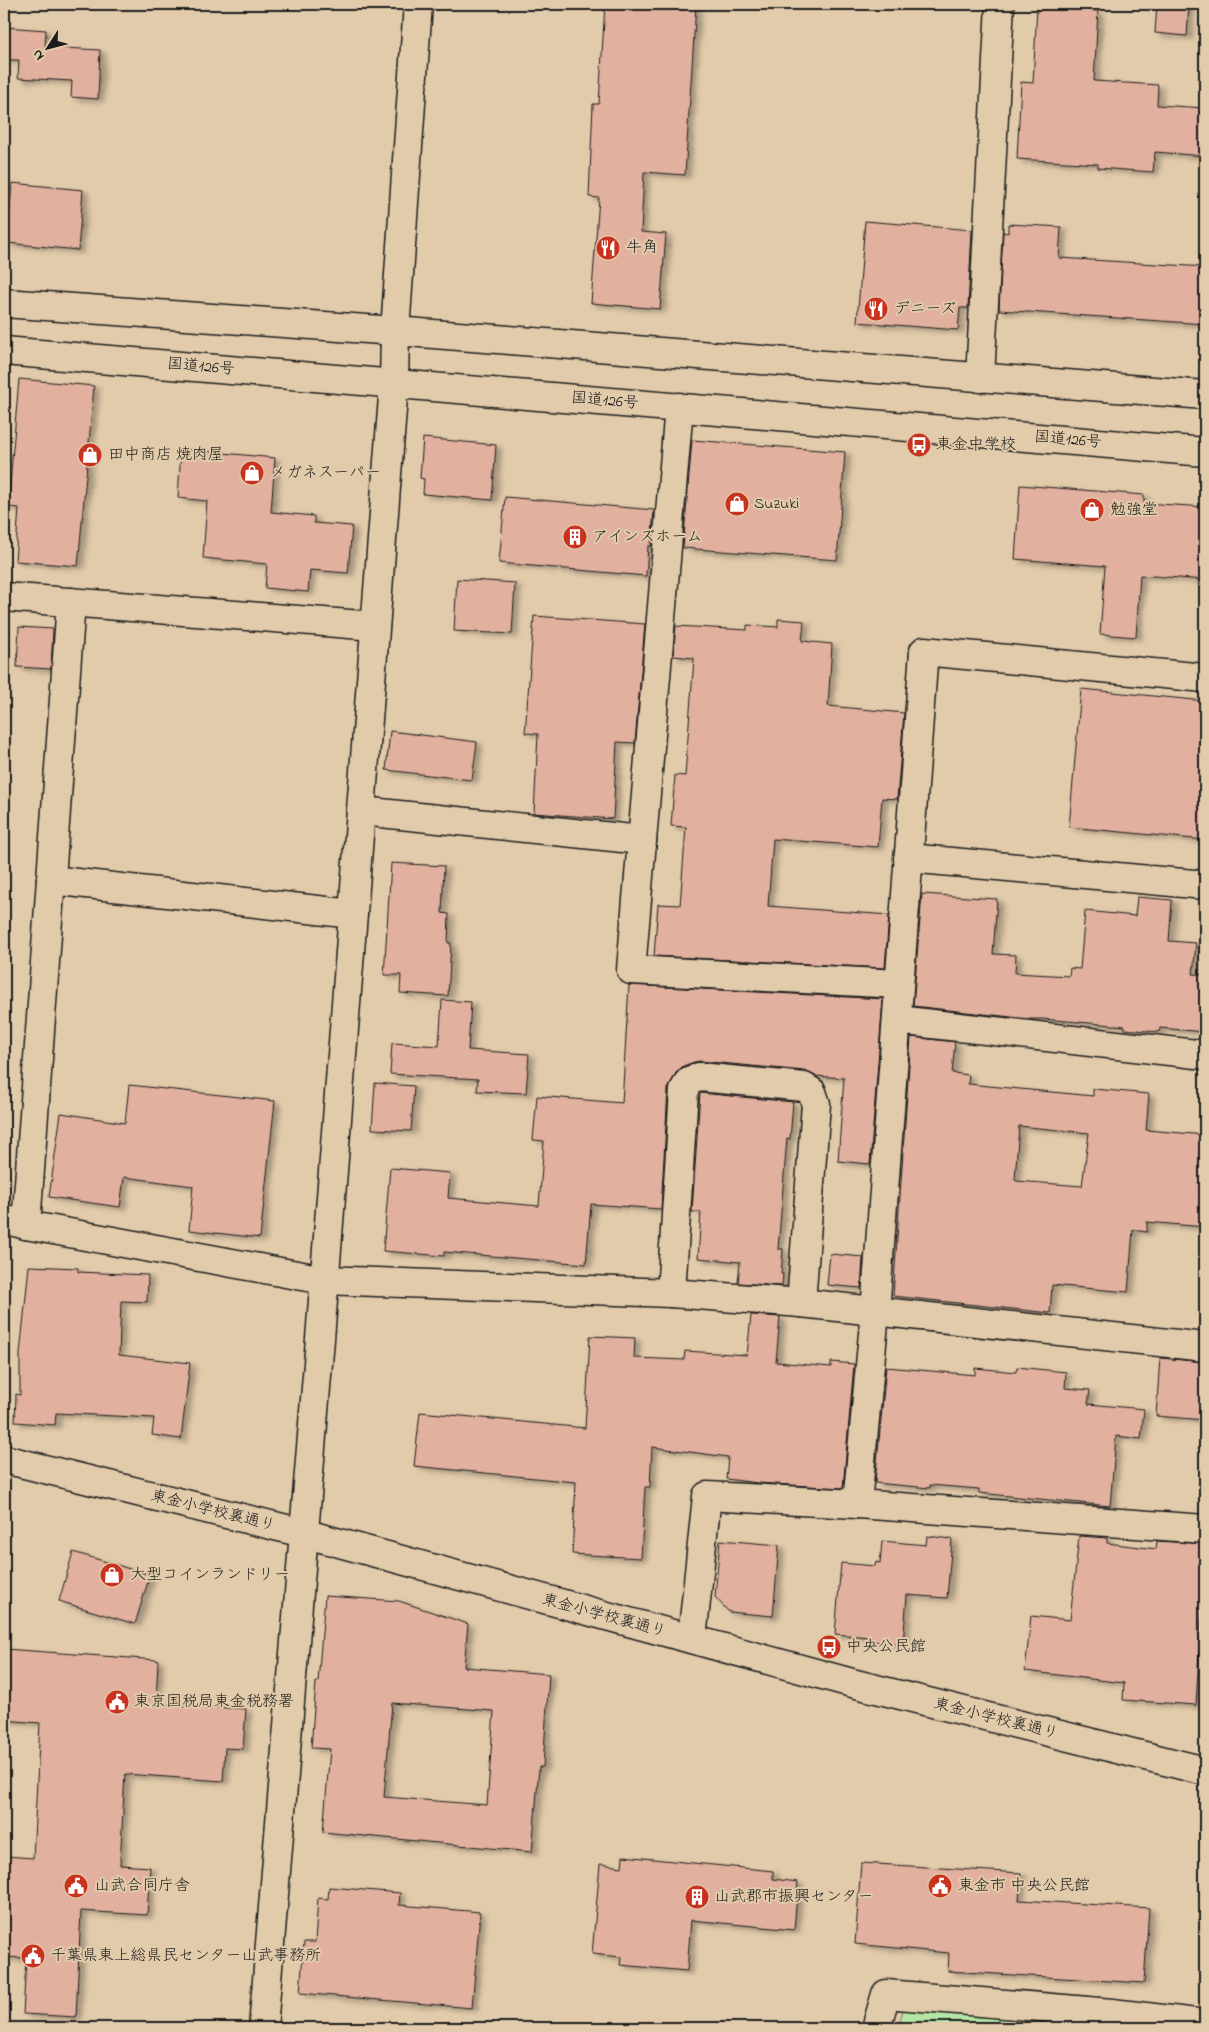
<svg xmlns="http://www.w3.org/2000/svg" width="1209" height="2032" font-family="'Indie Flower','Klee One',sans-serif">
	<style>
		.green { fill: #b5e6a5; stroke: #688160 }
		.building { fill: #e2b09e; stroke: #1c1c1c; fill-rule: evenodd; filter: url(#shadow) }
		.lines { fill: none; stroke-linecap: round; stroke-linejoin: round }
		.street-casing { stroke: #1c1c1c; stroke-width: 31 }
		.secondary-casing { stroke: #1c1c1c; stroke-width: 31 }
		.highway-casing { stroke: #1c1c1c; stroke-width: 31 }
		.street { stroke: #e2cbab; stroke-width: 28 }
		.secondary { stroke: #e2cbab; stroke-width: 28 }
		.highway { stroke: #e2cbab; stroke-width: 28 }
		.labels { text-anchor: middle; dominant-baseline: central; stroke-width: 4; stroke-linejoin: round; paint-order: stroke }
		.poi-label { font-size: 16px; fill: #1c1c1c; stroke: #e2cbab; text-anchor: start }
		.street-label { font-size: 16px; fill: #1c1c1c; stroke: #e2cbab }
	</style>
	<defs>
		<filter id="shadow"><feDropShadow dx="5.5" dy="3" stdDeviation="2.5" flood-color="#0004"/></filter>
	</defs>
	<rect width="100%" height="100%" fill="#e2cbab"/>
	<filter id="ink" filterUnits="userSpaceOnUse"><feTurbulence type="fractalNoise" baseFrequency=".02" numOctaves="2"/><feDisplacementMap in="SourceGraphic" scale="10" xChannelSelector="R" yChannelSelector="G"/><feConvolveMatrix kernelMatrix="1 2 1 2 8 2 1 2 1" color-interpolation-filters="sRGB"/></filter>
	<g filter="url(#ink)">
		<polygon class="green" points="903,2010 1159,2028 898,2028"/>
		<g class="building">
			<polygon points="605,4 696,4 685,175 644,172 641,232 666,234 660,309 591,303 599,198 589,197 593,104 599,104"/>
			<polygon points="1157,4 1189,4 1187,36 1155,33"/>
			<polygon points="1037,7 1098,11 1094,81 1158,85 1157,105 1205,108 1205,156 1155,152 1153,172 1098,168 1098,164 1017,159 1021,82 1033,83"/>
			<polygon points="4,27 46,30 45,47 100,50 98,99 71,97 72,81 18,78 19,60 4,60"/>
			<polygon points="12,183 83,190 78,250 7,243"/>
			<polygon points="865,221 972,230 968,308 960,308 958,330 857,322"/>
			<polygon points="1008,224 1061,227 1059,258 1205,267 1205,324 999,310 1003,232 1008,233"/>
			<polygon points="19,379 94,386 78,566 15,561 19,508 8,507"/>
			<polygon points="423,438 496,445 492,500 423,494 424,479 420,478"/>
			<polygon points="692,440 845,452 837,560 683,548"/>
			<polygon points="181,449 275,458 271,512 314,516 314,523 352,526 348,573 310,570 308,592 265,588 267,564 203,558 207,501 178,498"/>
			<polygon points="1020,485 1144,495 1144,503 1205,507 1205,580 1140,575 1136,637 1100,634 1105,566 1015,559"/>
			<polygon points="505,497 654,510 651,546 648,546 646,576 499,563"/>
			<polygon points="457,579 515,583 512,634 454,631"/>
			<polygon points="534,616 645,624 635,743 617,742 613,819 534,813 538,734 525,733"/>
			<polygon points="778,619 804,621 802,641 832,644 828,706 904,713 897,799 882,798 878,847 773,839 768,906 889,915 885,968 654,956 658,904 680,905 686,827 671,826 675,775 685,776 694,658 673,656 676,626 747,630 747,625 778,627"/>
			<polygon points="19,627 53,629 51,669 17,667"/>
			<polygon points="1081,689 1205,701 1205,840 1069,827"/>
			<polygon points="390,731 477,742 472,780 386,770"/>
			<polygon points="391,863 444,866 442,913 449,914 448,943 451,943 448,996 400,993 401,975 384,975"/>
			<polygon points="922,894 997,899 993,954 1016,955 1015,973 1069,976 1070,968 1080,969 1085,911 1135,916 1137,897 1172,900 1169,941 1196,943 1193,974 1205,975 1205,1032 1160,1028 1159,1032 1125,1029 1125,1026 1043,1019 1029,1019 913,1006"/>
			<polygon points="629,985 883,999 870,1164 838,1161 844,1078 815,1076 805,1071 700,1061 694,1062 683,1066 676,1073 668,1089 661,1209 591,1204 586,1264 444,1252 444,1256 383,1251 390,1168 450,1173 448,1198 539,1206 544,1141 533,1140 537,1096 622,1103"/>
			<polygon points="442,1000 471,1002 468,1050 529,1054 526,1093 477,1091 478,1079 390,1074 392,1043 439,1046"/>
			<path d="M 911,1037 L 955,1042 L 952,1073 L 969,1075 L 968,1084 L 1093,1096 L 1093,1089 L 1149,1094 L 1146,1130 L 1205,1135 L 1205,1227 L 1147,1222 L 1147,1232 L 1133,1230 L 1128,1292 L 1052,1285 L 1050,1313 L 893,1296 ZM 1019,1126 L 1089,1133 L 1082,1186 L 1016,1181 L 1015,1179 Z"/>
			<polygon points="375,1083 414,1086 411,1131 372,1129"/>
			<polygon points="129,1085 275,1101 260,1238 189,1230 193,1186 124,1177 120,1207 49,1197 61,1113 125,1123"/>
			<polygon points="700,1093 793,1102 790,1139 787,1138 778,1249 783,1249 781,1274 783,1274 782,1286 738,1283 740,1262 698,1258 701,1212 692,1212"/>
			<polygon points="830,1254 863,1257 861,1288 827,1285"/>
			<polygon points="29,1266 78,1268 78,1272 148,1275 147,1302 121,1301 119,1355 190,1363 181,1439 152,1435 154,1418 56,1413 55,1425 15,1422 16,1394 20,1395 20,1354"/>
			<polygon points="751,1315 780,1317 776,1362 831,1367 831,1362 854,1364 843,1488 758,1483 726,1479 728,1457 652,1447 650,1487 645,1487 641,1558 572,1554 576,1482 414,1466 420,1412 585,1428 590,1336 635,1338 634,1358 684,1360 685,1351 747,1355"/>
			<polygon points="1160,1358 1205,1362 1205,1420 1156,1416"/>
			<polygon points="886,1367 975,1375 975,1368 1016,1372 1017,1367 1066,1372 1065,1388 1090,1390 1088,1404 1144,1409 1141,1439 1116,1436 1110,1506 979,1493 979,1489 930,1485 930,1488 875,1483"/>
			<polygon points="927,1536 952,1539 947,1598 907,1595 903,1644 868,1641 869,1637 835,1634 841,1563 875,1566 876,1562 880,1563 882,1541 926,1545"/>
			<polygon points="1079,1536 1107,1538 1107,1543 1156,1549 1157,1541 1205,1544 1196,1705 1123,1700 1124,1683 1025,1671 1031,1616 1070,1620"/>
			<polygon points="720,1540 779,1545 773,1616 729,1612 715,1597"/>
			<polygon points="73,1552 150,1575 135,1624 59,1601"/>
			<path d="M 325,1596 L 399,1601 L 468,1624 L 464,1667 L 549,1674 L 543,1767 L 539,1767 L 532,1852 L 323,1832 L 330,1749 L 311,1748 L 316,1682 L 318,1682 ZM 392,1703 L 494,1711 L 487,1805 L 384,1797 Z"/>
			<polygon points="4,1649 158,1660 156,1704 246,1709 243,1749 225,1748 223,1781 125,1774 120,1865 150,1867 147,1915 81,1911 76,2017 23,2014 26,1958 4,1957 4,1856 33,1858 40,1723 4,1720"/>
			<polygon points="623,1856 773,1871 773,1879 798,1882 794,1930 691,1920 687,1971 620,1965 621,1957 592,1954 600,1864 622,1867"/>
			<polygon points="861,1863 1021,1873 1019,1900 1149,1908 1144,1983 948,1971 949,1953 855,1944"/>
			<polygon points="329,1887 400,1893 399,1905 480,1912 472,2008 300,1993 304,1942 315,1942 318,1898 328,1899"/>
		</g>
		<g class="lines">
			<defs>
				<g id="street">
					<polyline points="395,331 418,4"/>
					<polyline points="980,378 1000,4"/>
					<polyline points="679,407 631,970 899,984"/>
					<polyline points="4,597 375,626"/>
					<polyline points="361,811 642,840"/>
					<polyline points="908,858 1205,885"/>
					<polyline points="51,880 353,914"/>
					<polyline points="897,1020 1205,1055"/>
					<polyline points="4,1219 26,1225 324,1280 671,1293 801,1303 1205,1347"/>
					<polyline points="26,1225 71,602"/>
					<polyline points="671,1293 684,1090 689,1081 699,1077 804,1087 812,1092 816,1104 801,1303"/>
					<polyline points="857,1504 875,1312 924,651 1205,678"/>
					<polyline points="692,1639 707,1496 857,1504 1205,1529"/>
					<polyline points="876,2028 886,1994 1112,2013 1205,2024"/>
				</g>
				<g id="secondary">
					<polyline points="4,1459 303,1533 852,1683 1205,1771"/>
					<polyline points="263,2028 320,1339 394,384 395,331"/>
				</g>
				<g id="highway">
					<polyline points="4,303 395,331 1205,395"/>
					<polyline points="4,351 1205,452"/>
				</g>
			</defs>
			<use href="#street" class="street-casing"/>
			<use href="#secondary" class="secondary-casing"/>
			<use href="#highway" class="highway-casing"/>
			<use href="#street" class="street"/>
			<use href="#secondary" class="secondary"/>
			<use href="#highway" class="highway"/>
		</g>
	</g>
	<defs>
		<symbol id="restaurant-disc" viewBox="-11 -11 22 22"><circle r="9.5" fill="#c8321e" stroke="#e2cbab"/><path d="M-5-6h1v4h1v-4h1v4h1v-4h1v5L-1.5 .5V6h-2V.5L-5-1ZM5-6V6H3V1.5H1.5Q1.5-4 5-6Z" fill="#fff"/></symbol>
		<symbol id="bus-disc" viewBox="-11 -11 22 22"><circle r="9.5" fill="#c8321e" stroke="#e2cbab"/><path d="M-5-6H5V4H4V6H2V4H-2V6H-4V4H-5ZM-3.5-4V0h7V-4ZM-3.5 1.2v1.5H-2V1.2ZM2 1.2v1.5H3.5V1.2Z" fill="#fff"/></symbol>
		<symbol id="shop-disc" viewBox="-11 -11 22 22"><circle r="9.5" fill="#c8321e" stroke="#e2cbab"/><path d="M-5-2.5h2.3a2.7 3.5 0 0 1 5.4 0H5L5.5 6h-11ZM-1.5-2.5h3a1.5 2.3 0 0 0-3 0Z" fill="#fff"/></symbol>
		<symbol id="building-disc" viewBox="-11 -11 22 22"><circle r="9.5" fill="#c8321e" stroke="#e2cbab"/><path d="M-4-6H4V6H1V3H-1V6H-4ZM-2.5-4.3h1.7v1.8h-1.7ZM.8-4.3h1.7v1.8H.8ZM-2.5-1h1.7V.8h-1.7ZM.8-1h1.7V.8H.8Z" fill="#fff"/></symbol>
		<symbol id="civic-disc" viewBox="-11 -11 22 22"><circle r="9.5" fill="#c8321e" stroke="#e2cbab"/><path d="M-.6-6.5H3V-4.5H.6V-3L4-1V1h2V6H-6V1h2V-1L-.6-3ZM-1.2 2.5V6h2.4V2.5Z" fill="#fff"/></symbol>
	</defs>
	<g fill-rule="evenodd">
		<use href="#restaurant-disc" x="594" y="234" width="28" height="28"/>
		<use href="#restaurant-disc" x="862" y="295" width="28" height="28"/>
		<use href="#bus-disc" x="905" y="431" width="28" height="28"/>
		<use href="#shop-disc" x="76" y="441" width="28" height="28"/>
		<use href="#shop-disc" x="238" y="459" width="28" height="28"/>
		<use href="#shop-disc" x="723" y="490" width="28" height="28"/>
		<use href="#shop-disc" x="1078" y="496" width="28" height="28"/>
		<use href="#building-disc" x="561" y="523" width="28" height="28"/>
		<use href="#shop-disc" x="98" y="1561" width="28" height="28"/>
		<use href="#bus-disc" x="815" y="1633" width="28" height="28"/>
		<use href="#civic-disc" x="103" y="1688" width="28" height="28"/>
		<use href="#civic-disc" x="62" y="1872" width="28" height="28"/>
		<use href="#civic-disc" x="926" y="1872" width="28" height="28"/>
		<use href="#building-disc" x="683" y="1883" width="28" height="28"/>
		<use href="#civic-disc" x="19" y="1942" width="28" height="28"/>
	</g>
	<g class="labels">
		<g class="poi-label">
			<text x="626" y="248">牛角</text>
			<text x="894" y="309">デニーズ</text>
			<text x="936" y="445">東金中学校</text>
			<text x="108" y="455">田中商店 焼肉屋</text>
			<text x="270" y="473">メガネスーパー</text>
			<text x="754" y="504">Suzuki</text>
			<text x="1110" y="510">勉強堂</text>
			<text x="592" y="537">アインズホーム</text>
			<text x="130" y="1575">大型コインランドリー</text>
			<text x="846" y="1647">中央公民館</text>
			<text x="134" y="1702">東京国税局東金税務署</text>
			<text x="94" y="1886">山武合同庁舎</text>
			<text x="958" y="1886">東金市 中央公民館</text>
			<text x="714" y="1897">山武郡市振興センター</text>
			<text x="50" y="1956">千葉県東上総県民センター山武事務所</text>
		</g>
		<g class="street-label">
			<text transform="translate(201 367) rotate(5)">国道126号</text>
			<text transform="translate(605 401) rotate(5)">国道126号</text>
			<text transform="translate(1068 440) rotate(5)">国道126号</text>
			<text transform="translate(213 1511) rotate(14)">東金小学校裏通り</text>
			<text transform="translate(604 1616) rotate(15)">東金小学校裏通り</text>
			<text transform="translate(996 1719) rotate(14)">東金小学校裏通り</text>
		</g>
	</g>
	<rect width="1209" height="2032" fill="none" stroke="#e2cbab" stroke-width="20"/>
	<rect x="10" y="10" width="1189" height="2012" fill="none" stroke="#1c1c1c" stroke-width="2" filter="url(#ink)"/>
	<g transform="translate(48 48) rotate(234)" stroke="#e2cbab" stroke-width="4" paint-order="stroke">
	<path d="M0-4L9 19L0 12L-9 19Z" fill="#1c1c1c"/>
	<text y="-8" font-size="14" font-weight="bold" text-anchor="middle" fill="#1c1c1c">N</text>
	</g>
</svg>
